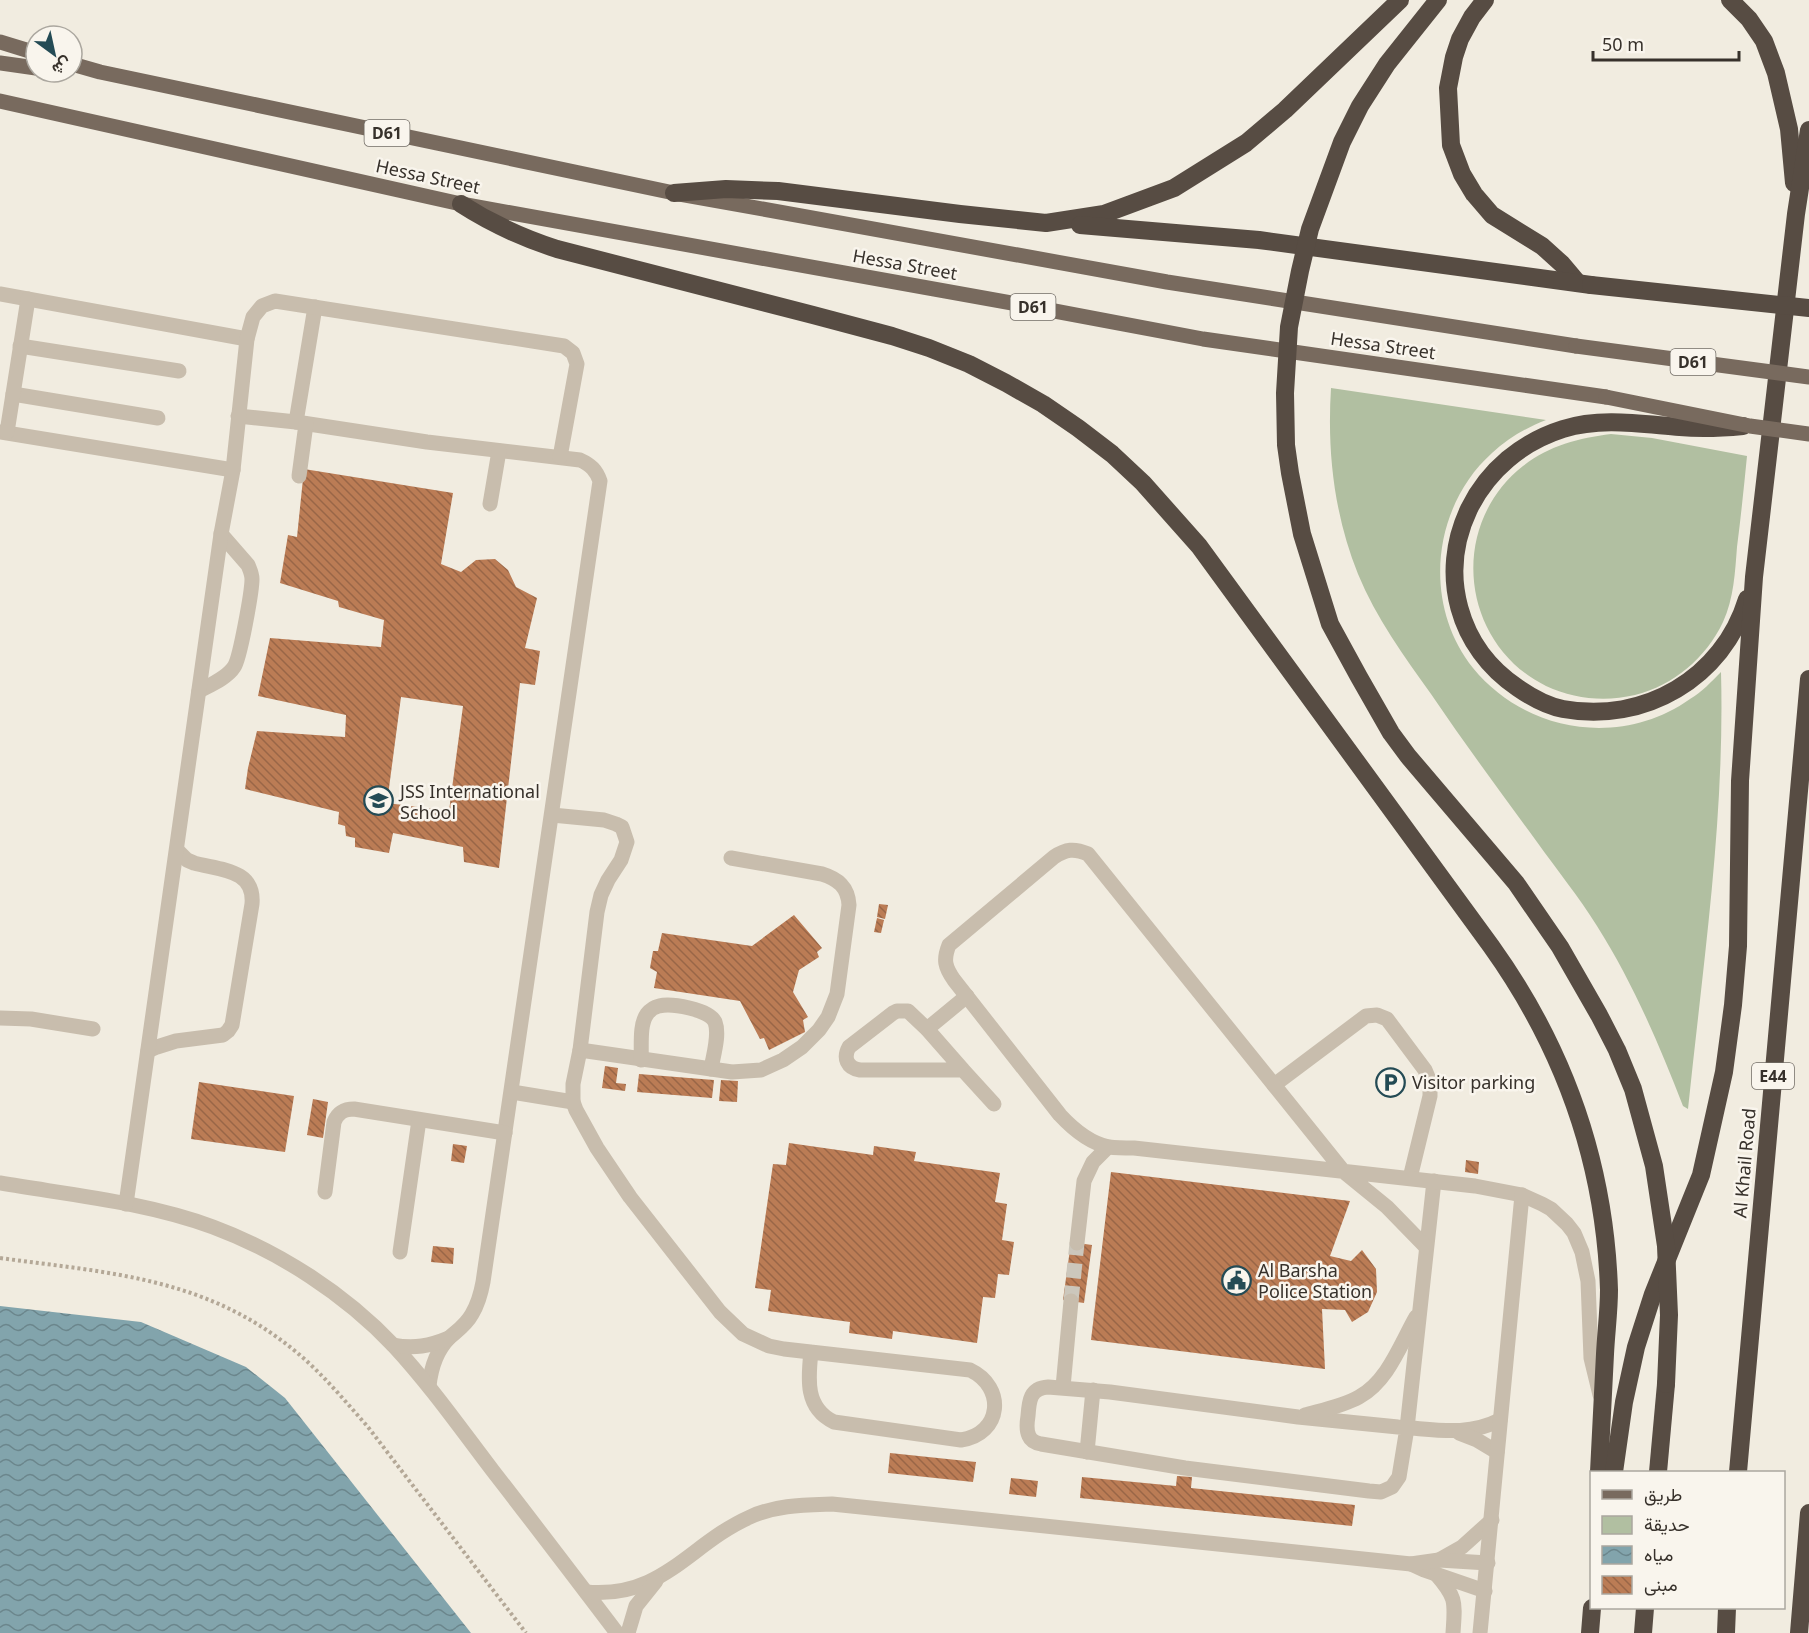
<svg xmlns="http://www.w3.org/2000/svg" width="1809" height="1633" font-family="'Noto Sans',Vazirmatn,sans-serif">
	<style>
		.green { fill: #b1bfa1 }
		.water { fill: url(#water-waves) }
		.building { fill: url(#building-back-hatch); fill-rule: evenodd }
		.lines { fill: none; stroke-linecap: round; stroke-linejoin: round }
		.minor-tunnel { stroke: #ccc7bc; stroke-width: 15; stroke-dasharray: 15 8; stroke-linecap: butt }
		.path { stroke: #b4a897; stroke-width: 4; stroke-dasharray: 3 3; stroke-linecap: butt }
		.minor { stroke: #c8bdad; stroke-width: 15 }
		.major { stroke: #786a5e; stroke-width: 15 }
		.highway { stroke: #574c43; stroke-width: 18 }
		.major-bridge { stroke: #786a5e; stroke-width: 15 }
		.highway-bridge { stroke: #574c43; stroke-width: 18 }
		.labels { text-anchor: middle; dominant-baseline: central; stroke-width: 5; stroke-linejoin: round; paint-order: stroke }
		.shield { fill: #f9f5ed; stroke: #716c65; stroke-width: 1.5 }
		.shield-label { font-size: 16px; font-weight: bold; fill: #37312b }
		.street-label { font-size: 18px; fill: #37312b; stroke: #f9f5ed }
		.poi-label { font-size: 18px; fill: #37312b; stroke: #f9f5ed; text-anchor: start }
	</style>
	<defs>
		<pattern id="water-waves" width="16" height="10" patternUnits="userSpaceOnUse" patternTransform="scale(1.5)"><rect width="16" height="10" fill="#82a4ac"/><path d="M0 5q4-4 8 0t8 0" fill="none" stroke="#6b868c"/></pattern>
		<pattern id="building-back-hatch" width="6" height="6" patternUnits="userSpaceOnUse" patternTransform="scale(1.5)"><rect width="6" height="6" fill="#bb7c55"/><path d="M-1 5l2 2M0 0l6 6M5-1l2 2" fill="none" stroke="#996647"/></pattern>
	</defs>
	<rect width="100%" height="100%" fill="#f1ece0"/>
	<g class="green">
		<path d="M 1331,388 L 1546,420 C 1526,428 1508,438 1492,453 C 1432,507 1422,604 1473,668 C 1526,733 1621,748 1690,699 C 1702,692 1711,682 1721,672 C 1725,818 1703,964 1688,1109 L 1683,1106 C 1659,1044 1633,983 1597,926 C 1579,897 1557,870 1537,842 C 1501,793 1465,744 1431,694 C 1404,656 1376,618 1358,574 C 1334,514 1327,452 1331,388 Z"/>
		<path d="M 1611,434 L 1652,438 L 1747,456 C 1744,486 1741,516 1737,547 C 1735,572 1734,598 1723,622 C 1706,658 1674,685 1635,695 C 1605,702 1574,699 1546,686 C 1461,644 1447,526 1523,466 C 1548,446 1579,438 1611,434 Z"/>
	</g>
	<polygon class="water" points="0,1306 141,1322 246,1367 285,1398 471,1633 0,1633"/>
	<g class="building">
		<path d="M 304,469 L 453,493 L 441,564 L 461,572 L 476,560 L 495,559 L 508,570 L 516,587 L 537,598 L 525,648 L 540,651 L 535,685 L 520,683 L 499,868 L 464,862 L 463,847 L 393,833 L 389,853 L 355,847 L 355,838 L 346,836 L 345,826 L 338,824 L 339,812 L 245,789 L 248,768 L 257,731 L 345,737 L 346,715 L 258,696 L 270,638 L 381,647 L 384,620 L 339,607 L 338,601 L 280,583 L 288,535 L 297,537 ZM 401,697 L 463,706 L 449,811 L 387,803 Z"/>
		<polygon points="879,904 888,905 885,919 877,917"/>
		<polygon points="794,915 822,948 817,952 819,957 799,970 793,992 808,1017 803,1020 805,1032 769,1050 764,1038 760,1039 740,1001 654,988 657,972 650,968 653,951 658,951 662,933 752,946"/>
		<polygon points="877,918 884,920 881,933 874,932"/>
		<polygon points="605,1066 618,1068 616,1083 626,1084 625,1091 602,1088"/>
		<polygon points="639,1074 714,1080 712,1098 637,1092"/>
		<polygon points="721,1080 738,1081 737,1102 719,1101"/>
		<polygon points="199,1082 294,1096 285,1152 191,1139"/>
		<polygon points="313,1099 328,1102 323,1138 307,1135"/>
		<polygon points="789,1143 873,1155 874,1146 916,1152 914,1161 1000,1173 995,1202 1007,1204 1002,1240 1014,1242 1009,1275 998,1274 995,1298 983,1297 977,1343 893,1331 892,1339 849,1333 850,1322 768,1311 771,1290 755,1288 773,1164 786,1165"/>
		<polygon points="453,1144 467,1146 464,1163 451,1161"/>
		<polygon points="1466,1160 1479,1162 1478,1174 1465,1172"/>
		<polygon points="1111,1172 1350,1201 1330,1256 1351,1261 1362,1250 1376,1269 1377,1292 1368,1312 1352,1322 1345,1310 1322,1309 1325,1369 1091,1340"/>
		<polygon points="1071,1242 1092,1245 1084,1303 1063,1300"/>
		<polygon points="433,1246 454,1248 453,1264 431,1262"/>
		<polygon points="890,1453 976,1462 973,1482 888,1473"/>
		<polygon points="1177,1476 1192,1477 1191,1488 1355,1505 1352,1526 1080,1498 1082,1477 1176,1486"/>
		<polygon points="1011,1478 1038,1481 1036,1497 1009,1494"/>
	</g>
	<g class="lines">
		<polyline class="minor-tunnel" points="1071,1301 1077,1243"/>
		<path class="path" d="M 0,1258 C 109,1273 205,1277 295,1351 C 322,1373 345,1401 368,1427 L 526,1633"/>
		<g class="minor">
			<polyline points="0,294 247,339"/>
			<polyline points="20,346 179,371"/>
			<polyline points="13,394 158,418"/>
			<path d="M 238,416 L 296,422 L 427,442 L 580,460 C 591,465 596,470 600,481 L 483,1282 C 481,1293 478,1304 472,1314 C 466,1325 458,1330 449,1338 C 436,1351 431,1368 429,1386"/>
			<polyline points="296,422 315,307"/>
			<polyline points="0,432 233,470"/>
			<polyline points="7,432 28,299"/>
			<polyline points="299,476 306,424"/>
			<polyline points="490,504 499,451"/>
			<path d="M 199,691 C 210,685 227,678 234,667 C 240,659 252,591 252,579 C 252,574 250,570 248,565 L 221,534"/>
			<path d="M 552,815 L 604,820 L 616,824 L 622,827 L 627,842 L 621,860 L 608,880 L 601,895 L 597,912 L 580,1050 L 573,1084 L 573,1102 L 576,1110 L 597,1148 L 630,1197 L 720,1312 L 743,1334 L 769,1346 L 784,1349 L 970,1370 C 1006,1387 1002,1434 961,1440 L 834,1422 C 805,1408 808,1379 811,1352"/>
			<polyline points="0,1018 31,1019 93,1029"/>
			<polyline points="927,1029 967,996"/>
			<path d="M 580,1050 L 732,1072 L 761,1070 L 783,1060 L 802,1047 L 819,1030 L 828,1017 L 837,994 L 849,905 C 848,887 838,879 822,874 L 731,858"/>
			<path d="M 148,1051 L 157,1047 L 176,1041 L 223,1035 L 228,1031 L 232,1025 L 252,904 C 255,869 220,870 194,863 L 187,860 L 177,850"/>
			<path d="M 641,1060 C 642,1046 639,1025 647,1014 C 650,1010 654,1007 659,1006 C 671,1003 709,1009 715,1022 C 720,1035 713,1056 711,1069"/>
			<path d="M 963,1070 L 927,1029 L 908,1011 L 897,1011 L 893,1013 L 849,1047 C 843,1058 847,1068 860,1070 L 963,1070 L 994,1104"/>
			<polyline points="1274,1085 1366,1016 1377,1015 1387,1019 1425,1070 1430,1082 1430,1096 1410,1178"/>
			<polyline points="512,1092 573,1102"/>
			<path d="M 1434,1181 L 1407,1428 L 1399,1477 L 1392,1487 L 1381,1492 L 1369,1491 L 1185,1468 L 1041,1444 C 1036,1443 1031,1441 1029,1436 C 1026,1430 1027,1422 1028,1416 C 1029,1401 1030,1388 1048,1387 L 1110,1392 L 1298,1417 L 1398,1427 C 1434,1429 1467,1437 1500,1420"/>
			<path d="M 0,1183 C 71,1195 145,1202 213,1227 C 280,1252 345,1294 394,1346 C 430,1385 461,1429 493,1471 C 535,1525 576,1579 617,1633"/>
			<path d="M 325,1192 L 334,1122 C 338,1112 344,1109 354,1109 L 505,1133"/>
			<polyline points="126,1204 221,534 233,470 247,339 253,317 262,306 275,301 564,346 573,353 577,364 560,457"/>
			<polyline points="1077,1243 1084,1181 1093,1162 1108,1147"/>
			<path d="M 1426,1247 L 1387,1207 L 1344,1172 L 1088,854 C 1074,848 1066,849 1054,857 L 949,945 C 943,960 945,967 954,980 L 1060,1115 C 1073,1129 1089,1143 1109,1147 C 1117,1148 1126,1148 1134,1148 L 1475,1186 L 1522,1195 L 1542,1204 L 1551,1209 L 1567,1224 L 1574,1233 L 1582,1252 L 1588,1281 L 1591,1358 L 1600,1395"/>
			<polyline points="400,1252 419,1120"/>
			<path d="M 393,1345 C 414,1349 430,1346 449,1338"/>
			<polyline points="1063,1387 1071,1301"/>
			<path d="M 1305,1415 C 1323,1410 1343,1406 1359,1397 C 1388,1381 1400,1345 1416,1317"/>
			<polyline points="1459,1433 1477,1440 1497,1452"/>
			<polyline points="1087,1452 1093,1390"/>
			<polyline points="1439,1560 1462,1547 1492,1520"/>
			<polyline points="1411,1564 1424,1570 1485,1591"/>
			<path d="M 1436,1574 C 1457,1598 1455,1602 1453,1633"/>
			<path d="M 586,1592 C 663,1599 689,1544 750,1517 C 776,1505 804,1505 832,1504 L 1411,1564 L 1439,1560 L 1488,1563"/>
			<polyline points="628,1633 636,1606 656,1581"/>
			<polyline points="1480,1633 1522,1195"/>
		</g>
		<g class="major">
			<polyline points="0,42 36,53"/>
			<polyline points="0,63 36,68"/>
			<polyline points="72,64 100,72 674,193 1167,282 1576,346"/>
			<polyline points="0,101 461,204 1028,306 1203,339 1606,397"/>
		</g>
		<g class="highway">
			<polyline points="1485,0 1472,17 1460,39 1454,57 1448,88 1451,145 1462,174 1474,194 1492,215 1542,246 1562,264 1578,283"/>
			<polyline points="1730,0 1749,19 1764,41 1776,73 1789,129 1794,183"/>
			<polyline points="674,193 726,189 778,191 960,214 1046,223 1104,214 1174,188 1246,143 1285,110 1400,0"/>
			<path d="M 461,204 C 492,224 523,238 557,249 L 813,315 L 892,336 L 929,348 L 969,364 L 1006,383 L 1043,404 L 1078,428 L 1112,454 L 1143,483 L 1199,546 L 1491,946 C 1564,1048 1605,1164 1609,1290 C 1609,1311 1606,1333 1605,1354 C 1603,1393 1601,1433 1599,1472"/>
			<polyline points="1080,225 1259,240 1591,285"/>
			<path d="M 1743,426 C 1722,428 1701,429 1680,427 C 1641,424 1601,417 1563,429 C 1522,442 1488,470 1469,509 C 1438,574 1458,648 1518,688 C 1531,697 1547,706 1563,709 C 1644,724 1723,678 1747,599"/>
			<polyline points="1614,1472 1624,1402 1636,1347 1653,1294 1701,1175 1724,1072 1733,1005 1738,946 1740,781 1754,577 1796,214 1809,130"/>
			<polyline points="1658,1472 1666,1384"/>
			<polyline points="1738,1472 1809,679"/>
			<polyline points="1590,1633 1592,1608"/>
			<polyline points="1643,1633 1645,1608"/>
			<polyline points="1726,1633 1727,1608"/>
			<polyline points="1799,1633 1809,1513"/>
		</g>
		<g class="major-bridge">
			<polyline points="1576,346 1809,377"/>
			<polyline points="1606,397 1750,426 1809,434"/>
		</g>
		<g class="highway-bridge">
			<polyline points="1438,0 1387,64 1360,106 1342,142 1310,229 1300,271 1289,327 1285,393 1286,445 1290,473 1302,534 1330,624 1359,677 1391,733 1408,756 1516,883 1560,947 1599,1015 1617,1050 1633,1089 1654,1166 1666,1246 1669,1315 1666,1384"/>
			<polyline points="1591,285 1809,308"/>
		</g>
	</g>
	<defs>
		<symbol id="school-ring" viewBox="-11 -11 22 22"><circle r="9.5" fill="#f9f5ed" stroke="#244b55" stroke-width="1.5"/><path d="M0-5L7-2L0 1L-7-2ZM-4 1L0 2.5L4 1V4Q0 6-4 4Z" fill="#244b55"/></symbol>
		<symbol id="parking-ring" viewBox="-11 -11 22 22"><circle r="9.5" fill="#f9f5ed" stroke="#244b55" stroke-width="1.5"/><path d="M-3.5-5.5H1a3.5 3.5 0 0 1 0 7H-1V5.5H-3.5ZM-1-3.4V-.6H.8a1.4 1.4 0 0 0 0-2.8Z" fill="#244b55"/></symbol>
		<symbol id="civic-ring" viewBox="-11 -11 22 22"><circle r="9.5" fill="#f9f5ed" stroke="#244b55" stroke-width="1.5"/><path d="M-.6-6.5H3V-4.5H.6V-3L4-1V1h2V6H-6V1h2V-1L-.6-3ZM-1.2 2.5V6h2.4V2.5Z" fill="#244b55"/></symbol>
	</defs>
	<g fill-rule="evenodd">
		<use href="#school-ring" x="362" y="784" width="33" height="33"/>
		<use href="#parking-ring" x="1374" y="1066" width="33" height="33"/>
		<use href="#civic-ring" x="1220" y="1264" width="33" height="33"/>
	</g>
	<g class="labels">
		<g class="shield">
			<rect x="364.5" y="120" width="45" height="26" rx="4.5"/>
			<rect x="1010.5" y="294" width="45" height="26" rx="4.5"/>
			<rect x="1670.5" y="349" width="45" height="26" rx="4.5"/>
			<rect x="1752" y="1063" width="42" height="26" rx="4.5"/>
		</g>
		<g class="shield-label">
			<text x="387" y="133">D61</text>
			<text x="1033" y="307">D61</text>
			<text x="1693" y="362">D61</text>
			<text x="1773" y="1076">E44</text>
		</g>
		<g class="street-label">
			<text transform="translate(428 176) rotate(12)">Hessa Street</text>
			<text transform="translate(905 264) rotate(10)">Hessa Street</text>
			<text transform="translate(1383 345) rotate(8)">Hessa Street</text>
			<text transform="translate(1744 1163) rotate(-85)">Al Khail Road</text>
		</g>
		<g class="poi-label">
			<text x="400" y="791">JSS International<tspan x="400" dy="21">School</tspan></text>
			<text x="1412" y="1082">Visitor parking</text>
			<text x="1258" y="1270">Al Barsha<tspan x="1258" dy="21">Police Station</tspan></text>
		</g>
	</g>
	<rect x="1590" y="1471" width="195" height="138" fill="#f9f5ed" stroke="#aba79f" stroke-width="1.5"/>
	<rect x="1602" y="1490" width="30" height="9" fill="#786a5e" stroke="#aba79f" stroke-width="1.5"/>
	<text x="1644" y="1501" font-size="18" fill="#37312b">طريق</text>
	<rect x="1602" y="1516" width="30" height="18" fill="#b1bfa1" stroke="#aba79f" stroke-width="1.5"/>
	<text x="1644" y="1531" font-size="18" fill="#37312b">حديقة</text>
	<rect x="1602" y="1546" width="30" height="18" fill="url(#water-waves)" stroke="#aba79f" stroke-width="1.5"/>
	<text x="1644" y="1561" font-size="18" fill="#37312b">مياه</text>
	<rect x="1602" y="1576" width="30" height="18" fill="url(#building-back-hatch)" stroke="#aba79f" stroke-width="1.5"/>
	<text x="1644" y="1591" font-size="18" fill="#37312b">مبنى</text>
	<g transform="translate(54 54) rotate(147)"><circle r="28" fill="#f9f5ed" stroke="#aba79f" stroke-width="1.5"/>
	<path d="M0-4.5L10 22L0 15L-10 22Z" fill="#244b55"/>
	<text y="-9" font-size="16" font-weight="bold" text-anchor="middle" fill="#37312b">ش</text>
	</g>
	<path d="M1593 51v9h146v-9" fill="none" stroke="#37312b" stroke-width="3"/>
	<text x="1602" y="51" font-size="18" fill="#37312b" stroke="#f9f5ed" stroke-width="4.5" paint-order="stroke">50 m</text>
</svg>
